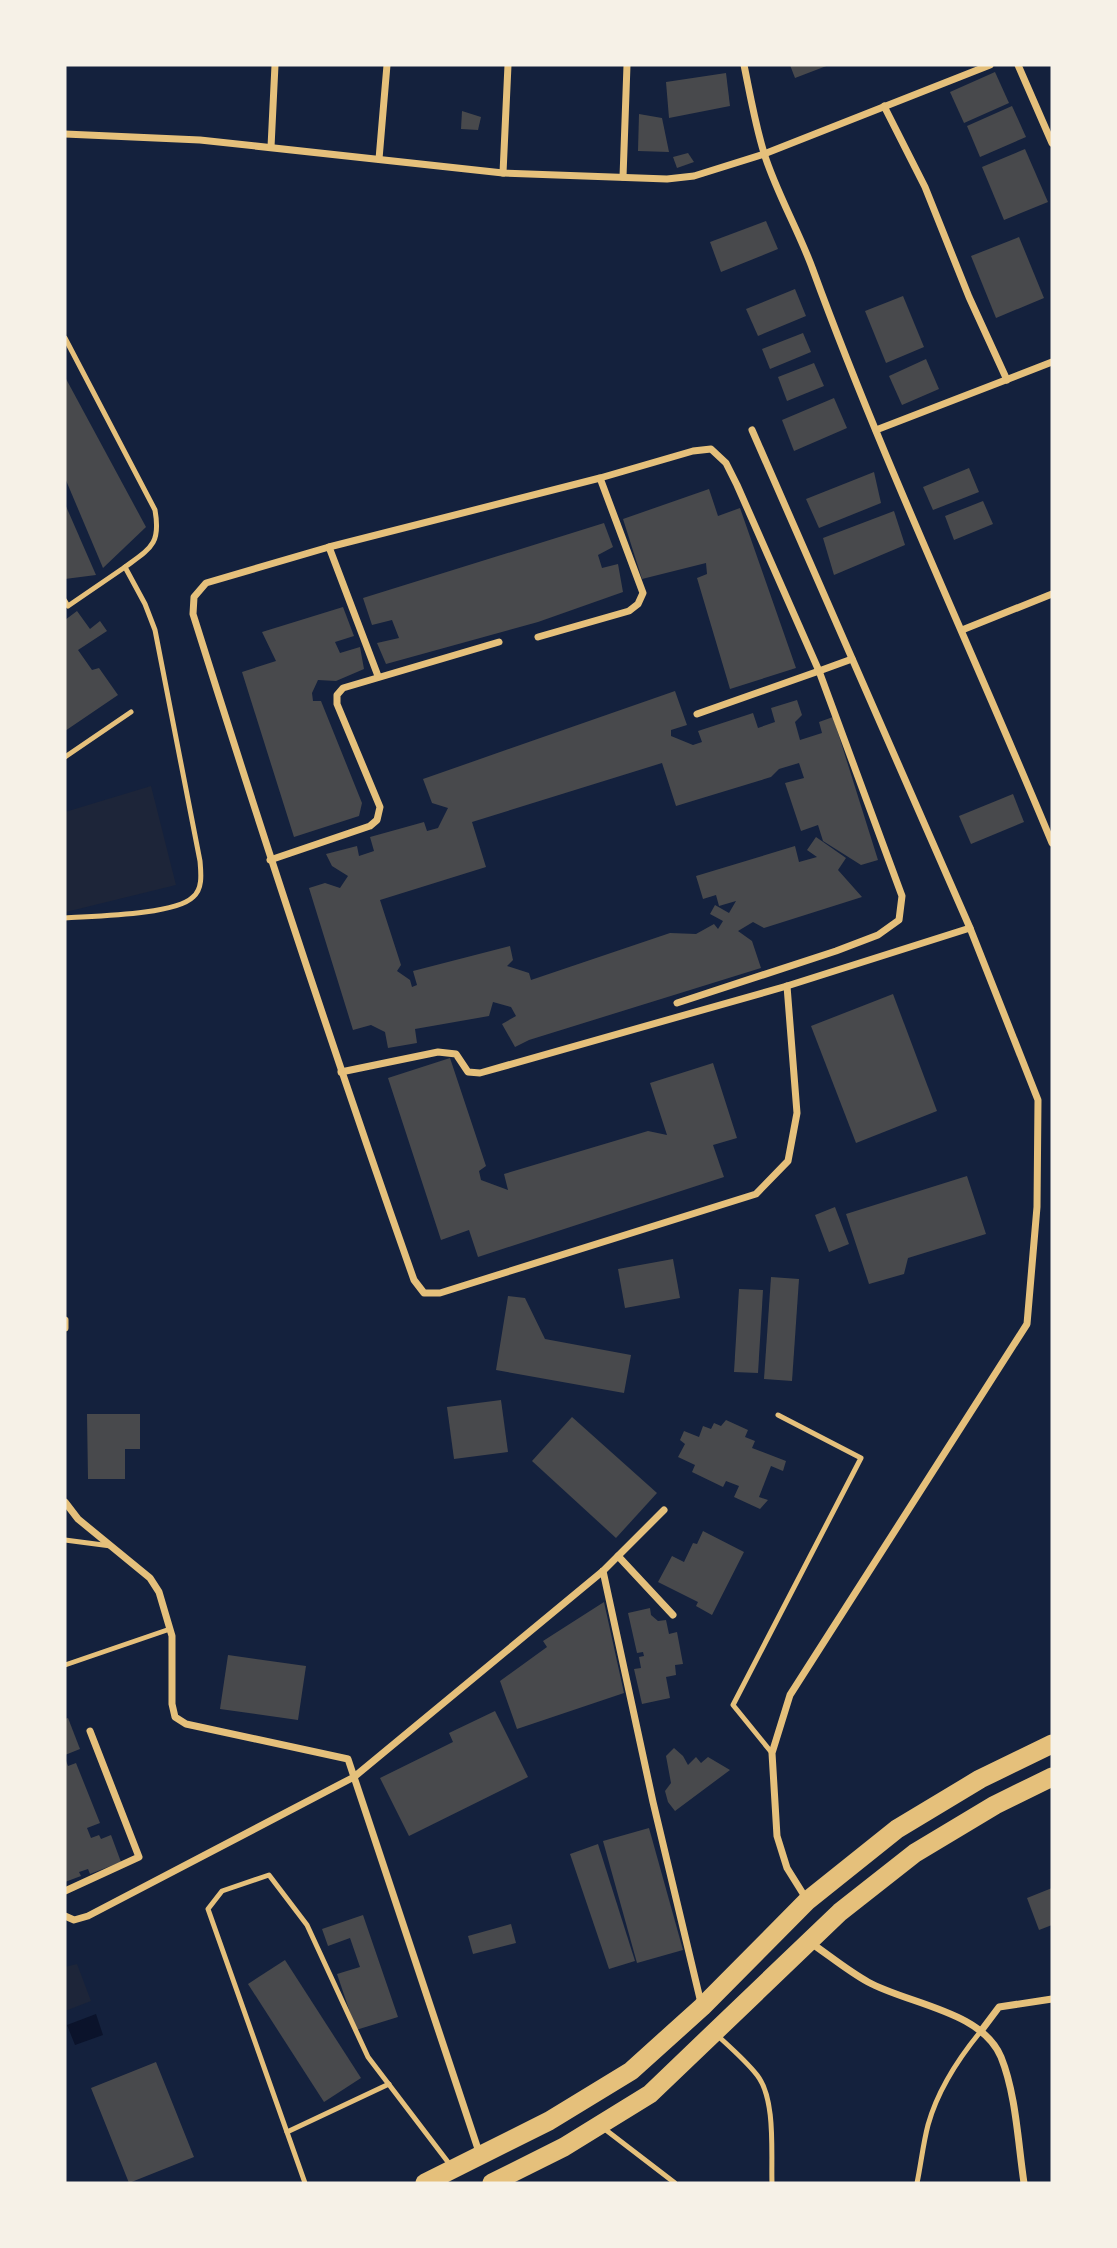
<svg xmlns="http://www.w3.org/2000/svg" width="1117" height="2248" font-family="'Titillium Web',sans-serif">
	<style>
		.green { fill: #1d2539 }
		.water { fill: #0b132b }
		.building { fill: #48494c }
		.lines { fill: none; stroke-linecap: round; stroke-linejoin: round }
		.service { stroke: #e5c07b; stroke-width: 5 }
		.minor { stroke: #e5c07b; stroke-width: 7 }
		.trunk { stroke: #e5c07b; stroke-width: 19 }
	</style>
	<rect width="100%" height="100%" fill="#14213d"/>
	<g class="green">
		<polygon points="151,786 176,885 66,912 65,812"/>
		<polygon points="77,1964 91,2001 65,2011 65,1967"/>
	</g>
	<polygon class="water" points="96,2014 103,2035 75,2045 67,2025"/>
	<g class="building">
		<polygon points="790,65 829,65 795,78"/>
		<polygon points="995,72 1009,103 964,123 950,92"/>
		<polygon points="726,73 730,106 669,118 666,82"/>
		<polygon points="1012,106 1026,137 980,157 967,126"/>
		<polygon points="462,111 481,117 478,130 461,129"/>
		<polygon points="639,114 662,118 669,152 638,151"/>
		<polygon points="1025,149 1048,202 1004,220 982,167"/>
		<polygon points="688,153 694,162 677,168 673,157"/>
		<polygon points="766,221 778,249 721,272 710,242"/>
		<polygon points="1019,237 1044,298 996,318 971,256"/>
		<polygon points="795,289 806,316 758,336 746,309"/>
		<polygon points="903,296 924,347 886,363 865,311"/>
		<polygon points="803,333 811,352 770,369 762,349"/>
		<polygon points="926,359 939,389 902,405 889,376"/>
		<polygon points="814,363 824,386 787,401 778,377"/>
		<polygon points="65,377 146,527 103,568 65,478"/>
		<polygon points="834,398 847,428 794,451 782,420"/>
		<polygon points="969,468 979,492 933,510 923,487"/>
		<polygon points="874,472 881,503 819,528 806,499"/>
		<polygon points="709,489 718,516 740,508 796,668 730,689 697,578 707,574 706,563 642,579 623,519"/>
		<polygon points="983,501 993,524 954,540 945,516"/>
		<polygon points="65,504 96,575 65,579"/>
		<polygon points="894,511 905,545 834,575 823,538"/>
		<polygon points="604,523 613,547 598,555 602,568 618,564 623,592 538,622 386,664 377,643 399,638 392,620 372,625 363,598"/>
		<polygon points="343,607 354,636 335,642 340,653 360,647 364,669 336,681 318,680 312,693 313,701 321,701 362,803 359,816 294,837 242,672 276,661 262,632"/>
		<polygon points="77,611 90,629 100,621 107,631 78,650 92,670 99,668 118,695 65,731 65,620"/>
		<polygon points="675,691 687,725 671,730 671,736 693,745 702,742 698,731 753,713 758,728 775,722 771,708 797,700 802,715 795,722 800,740 822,733 819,722 833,717 878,860 861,865 823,841 818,825 801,831 785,783 804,778 799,763 779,769 771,777 676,806 662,763 472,822 486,867 380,900 401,965 397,971 410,980 412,987 417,985 413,971 510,946 513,960 507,966 529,973 531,980 670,933 696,934 714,924 718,929 723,921 710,914 715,905 729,913 736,901 719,906 716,895 703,899 696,876 795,846 799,862 817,857 807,850 816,837 846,858 838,870 862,897 764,928 753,922 738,931 752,941 761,968 529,1040 515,1047 502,1024 516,1016 511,1007 493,1002 489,1016 415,1029 417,1043 388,1048 385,1032 371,1025 353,1030 309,888 325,883 340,888 348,876 332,866 326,854 357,846 359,856 374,851 370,837 424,822 427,831 438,828 448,808 432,803 423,779"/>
		<polygon points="1013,794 1024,822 971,844 959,816"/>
		<polygon points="893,994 937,1111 856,1143 811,1026"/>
		<polygon points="450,1058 486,1166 479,1171 481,1180 508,1190 504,1174 648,1131 667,1135 650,1083 713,1063 737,1138 713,1145 724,1177 478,1257 469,1230 441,1240 388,1078"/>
		<polygon points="967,1176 986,1234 908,1258 904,1274 869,1284 846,1214"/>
		<polygon points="835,1207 849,1244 829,1252 815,1215"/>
		<polygon points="673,1259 680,1298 625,1308 618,1269"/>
		<polygon points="771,1277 799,1279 792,1381 764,1379"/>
		<polygon points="739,1289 763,1290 758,1373 734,1372"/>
		<polygon points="508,1296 525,1298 545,1339 631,1355 624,1393 496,1370"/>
		<polygon points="501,1400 508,1452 454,1459 447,1407"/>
		<polygon points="87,1414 140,1414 140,1449 125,1449 125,1479 88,1479"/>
		<polygon points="572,1417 657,1493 616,1538 532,1461"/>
		<polygon points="726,1420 748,1430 745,1437 755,1441 752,1448 786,1461 783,1471 771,1466 759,1497 768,1500 760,1509 734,1497 739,1486 726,1481 723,1487 692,1472 695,1465 678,1457 685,1444 680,1440 684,1431 699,1437 703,1426 711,1429 714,1423 721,1426"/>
		<polygon points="703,1531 744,1552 712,1615 696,1606 698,1602 658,1582 672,1556 684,1562 693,1543 697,1544"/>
		<polygon points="604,1602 624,1693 517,1729 500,1681 547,1647 543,1641"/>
		<polygon points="650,1608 651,1615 658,1621 666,1620 669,1634 677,1632 683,1664 675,1665 676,1675 666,1677 670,1698 642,1704 634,1669 641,1668 639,1657 644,1656 643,1652 637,1653 628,1613"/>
		<polygon points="228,1655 306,1666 298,1720 220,1709"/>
		<polygon points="495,1711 528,1777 409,1836 380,1778 453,1742 449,1733"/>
		<polygon points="68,1718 80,1749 65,1755 65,1719"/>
		<polygon points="674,1748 683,1756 688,1765 696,1757 701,1763 708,1757 730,1770 675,1811 668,1802 665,1791 671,1783 666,1756"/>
		<polygon points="65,1758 68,1766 76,1763 100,1823 87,1828 91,1838 99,1835 101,1839 111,1835 121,1862 90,1874 88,1869 79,1872 81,1876 65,1882"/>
		<polygon points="649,1828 683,1950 637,1963 603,1841"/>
		<polygon points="598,1844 635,1961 609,1969 570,1854"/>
		<polygon points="1052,1888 1052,1925 1039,1930 1027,1898"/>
		<polygon points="363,1915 398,2017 356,2030 337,1974 360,1967 350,1938 328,1946 322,1929"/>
		<polygon points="511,1924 516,1943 473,1954 468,1936"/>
		<polygon points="285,1960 361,2078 324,2102 248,1984"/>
		<polygon points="156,2062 194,2157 129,2183 91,2088"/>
	</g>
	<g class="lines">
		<g class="service">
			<path d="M 65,338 L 155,510 C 161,544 151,548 125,567 L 145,604 L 155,630 L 200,861 C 201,873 203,889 193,897 C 175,915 93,916 65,918"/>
			<polyline points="65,601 68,606 125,567"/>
			<polyline points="65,757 131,712"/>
			<polyline points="65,1540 111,1546"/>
			<polyline points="65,1665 170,1629"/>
			<polyline points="772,1753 733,1705 861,1458 778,1415"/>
			<path d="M 718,2036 C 731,2048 746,2061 757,2075 C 776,2099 771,2153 772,2183"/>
			<polyline points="602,2127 675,2183"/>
			<polyline points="287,2132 389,2084"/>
			<polyline points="305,2183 208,1909 222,1891 269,1875 307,1925 368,2057 451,2166"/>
			<path d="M 917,2183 C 921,2164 923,2144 928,2125 C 938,2089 958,2059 981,2031"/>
		</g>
		<g class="minor">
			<path d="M 744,65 C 750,94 755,124 764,153 C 776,192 799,231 813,270 C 884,464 973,652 1052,843"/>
			<polyline points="1018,65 1052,143"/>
			<polyline points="884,106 925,187 969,297 1007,380"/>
			<polyline points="65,134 200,140 503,173 667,179 694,176 764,154 990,65"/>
			<polyline points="271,147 275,65"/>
			<polyline points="379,159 387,65"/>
			<polyline points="503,173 508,65"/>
			<polyline points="623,177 627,65"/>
			<polyline points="752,430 970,928 1038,1100 1037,1207 1027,1324 790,1695 772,1753 777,1836 787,1868 807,1900"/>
			<polyline points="876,430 1052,362"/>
			<polyline points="329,547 600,478 693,451 711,449 726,463 737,485 819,671 852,659"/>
			<polyline points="962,630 1052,594"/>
			<polyline points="538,637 629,611 638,604 643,593 600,478"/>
			<path d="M 378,676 L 329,547 L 206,583 L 194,597 L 193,614 C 263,837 336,1059 414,1280 L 424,1293 L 440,1293 L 756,1194 L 788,1161 L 797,1113 L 787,986"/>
			<polyline points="270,860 370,826 377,820 380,807 337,704 337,695 343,688 499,642"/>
			<polyline points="677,1003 836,951 878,935 899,920 902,896 819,671 697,714"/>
			<polyline points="341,1072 438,1052 456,1054 468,1072 480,1073 787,986 970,928"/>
			<polyline points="65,1320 65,1328"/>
			<polyline points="65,1502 78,1519 150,1578 159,1592 172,1636 172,1704 175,1717 186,1724 348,1759 354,1777 603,1571 664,1510"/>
			<polyline points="618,1556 673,1615"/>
			<polyline points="603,1571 653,1802 701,2003"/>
			<polyline points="65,1891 139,1857 90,1731"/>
			<polyline points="65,1916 74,1920 88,1916 354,1777 480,2155"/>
			<path d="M 811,1943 C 830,1956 848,1971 868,1982 C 908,2004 982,2011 1001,2057 C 1016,2094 1018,2143 1024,2183"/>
			<polyline points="981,2031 999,2007 1052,1999"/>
		</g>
		<g class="trunk">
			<polyline points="425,2183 549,2121 631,2071 702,2007 807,1901 897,1829 980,1779 1052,1744"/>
			<polyline points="492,2183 564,2147 650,2094 840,1912 915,1853 995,1805 1052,1777"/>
		</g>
	</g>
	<rect width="1117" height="2248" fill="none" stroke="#f6f1e7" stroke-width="133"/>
</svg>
